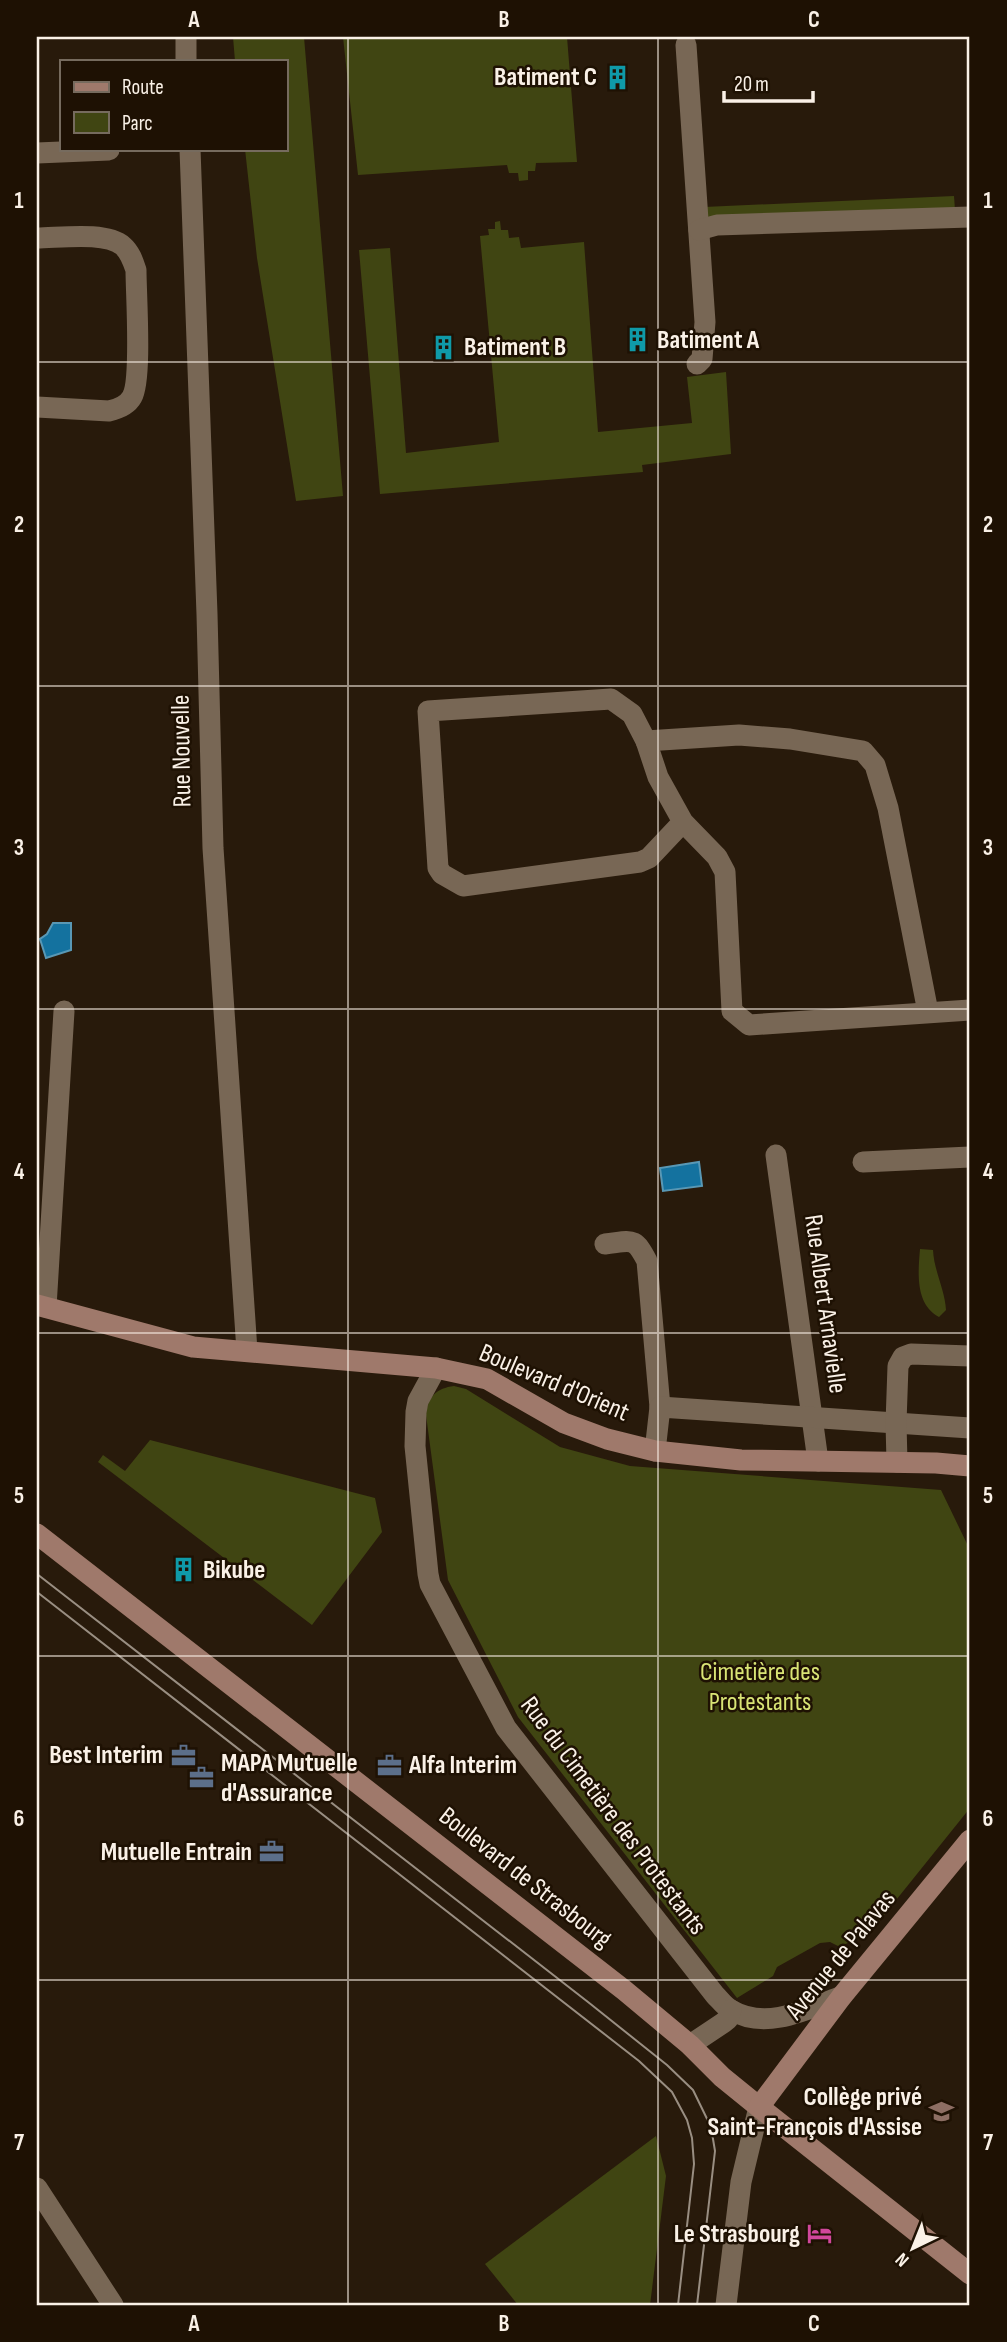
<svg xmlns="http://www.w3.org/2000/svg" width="1007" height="2342" font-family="'Sofia Sans Condensed',sans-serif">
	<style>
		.green { fill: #404512 }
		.water { fill: #14729f; stroke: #5998b5; stroke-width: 2 }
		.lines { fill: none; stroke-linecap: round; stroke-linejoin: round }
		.street { stroke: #786755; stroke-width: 21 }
		.secondary { stroke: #9f796b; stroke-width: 21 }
		.tram { stroke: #998e82; stroke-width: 2 }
		.grid { fill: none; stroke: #faf1e7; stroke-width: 2; stroke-opacity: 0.55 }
		.labels { text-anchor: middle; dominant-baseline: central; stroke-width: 5; stroke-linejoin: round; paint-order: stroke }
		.poi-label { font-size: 26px; font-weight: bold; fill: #faf1e7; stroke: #1e1103; text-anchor: end }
		.street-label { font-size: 26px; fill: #faf1e7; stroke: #1e1103 }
		.park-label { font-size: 26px; fill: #d9e475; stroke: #1e1103 }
		.neatline { fill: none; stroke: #faf1e7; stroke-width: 2.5 }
		.grid-label { font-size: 23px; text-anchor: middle; font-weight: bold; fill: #faf1e7 }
	</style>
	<rect width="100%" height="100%" fill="#281a0b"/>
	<g class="green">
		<polygon points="233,37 304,37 343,496 296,501 257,258 245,149 285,149 285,61 235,61"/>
		<polygon points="343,37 567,37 577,162 536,163 535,171 528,171 528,180 519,181 518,173 509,173 507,165 358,175"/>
		<polygon points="954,196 955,210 707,218 704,207"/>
		<polygon points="500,221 501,230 508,230 509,238 519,237 521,248 584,242 598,432 692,423 687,377 726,372 731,454 642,465 643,472 380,494 359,250 390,248 406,453 499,442 480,236 489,235 488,229 495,229 495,222"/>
		<path d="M 920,1249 L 933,1250 C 934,1271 945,1290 946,1310 L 939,1317 C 915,1304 918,1273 920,1249 Z"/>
		<path d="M 454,1386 L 466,1389 L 560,1447 L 630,1466 L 941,1490 L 970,1550 L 970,1808 L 872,1930 L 840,1947 L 830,1942 L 820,1943 L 777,1967 L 773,1976 L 737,1998 L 518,1717 L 448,1580 L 426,1415 C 427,1397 437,1388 454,1386 Z"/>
		<polygon points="150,1440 375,1498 382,1532 312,1625 98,1462 103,1455 125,1471"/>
		<polygon points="656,2136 666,2176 650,2305 518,2305 485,2264"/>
	</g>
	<g class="water">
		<polygon points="53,923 71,923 71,950 46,958 40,939 47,934"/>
		<polygon points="699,1162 702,1186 663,1191 660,1168"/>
	</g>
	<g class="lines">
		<g class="street">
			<polyline points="186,37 186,61"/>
			<polyline points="686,45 705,322 702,359 697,364"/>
			<polyline points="190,149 207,614 213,848 247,1351"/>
			<polyline points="37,153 109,150"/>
			<polyline points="699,230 717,225 970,217"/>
			<path d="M 37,238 C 59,238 106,231 123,246 C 130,252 133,261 136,270 C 136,295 142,380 132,397 C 127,406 118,409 109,411 L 37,407"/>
			<polyline points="646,741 739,735 790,739 863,751 875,765 888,808 928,1012"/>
			<polyline points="683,822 649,858 640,862 463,886 442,874 438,868 428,711 611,699 632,714 646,741 658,777 683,822 717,857 725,872 732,1011 749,1025 970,1010"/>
			<polyline points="776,1155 818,1461"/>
			<polyline points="863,1162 970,1157"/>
			<path d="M 605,1244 C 632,1241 634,1236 647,1261 L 660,1407"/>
			<polyline points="46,1307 64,1011"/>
			<path d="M 436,1368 L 418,1401 L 416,1412 L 415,1446 L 428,1574 L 430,1584 L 506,1728 L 715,1995 C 720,2000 725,2007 731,2010 C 766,2031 808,2009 842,1996"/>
			<polyline points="655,1451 660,1407 970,1428"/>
			<polyline points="897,1462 896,1423 898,1366 903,1357 911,1354 970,1356"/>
			<polyline points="690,2045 723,2023 728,2019 731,2010"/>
			<polyline points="37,2188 113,2305"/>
			<polyline points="726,2305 741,2182 759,2107"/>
		</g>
		<g class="secondary">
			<polyline points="37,1305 193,1347 436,1368 487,1379 564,1423 607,1439 655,1451 741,1460 936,1463 970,1466"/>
			<polyline points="37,1534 624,1990 690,2045 722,2077 759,2107 970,2274"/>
			<polyline points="759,2107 842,1996 970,1840"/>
		</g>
		<g class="tram">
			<polyline points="37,1574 588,2002 667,2065 693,2090 711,2127 715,2151 697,2305"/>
			<polyline points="37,1592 639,2061 672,2092 687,2120 692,2138 694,2164 678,2305"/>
		</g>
	</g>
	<path class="grid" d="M 348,37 L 348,2305M 658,37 L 658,2305M 37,362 L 970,362M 37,686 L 970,686M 37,1009 L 970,1009M 37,1333 L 970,1333M 37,1656 L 970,1656M 37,1980 L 970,1980"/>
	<defs>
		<symbol id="building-bare" viewBox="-9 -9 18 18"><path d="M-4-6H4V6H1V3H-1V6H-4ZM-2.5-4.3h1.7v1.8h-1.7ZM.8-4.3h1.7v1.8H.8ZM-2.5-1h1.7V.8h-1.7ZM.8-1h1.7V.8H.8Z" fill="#0f9aa8" stroke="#1e1103" stroke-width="2.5" paint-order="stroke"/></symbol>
		<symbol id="office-bare" viewBox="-9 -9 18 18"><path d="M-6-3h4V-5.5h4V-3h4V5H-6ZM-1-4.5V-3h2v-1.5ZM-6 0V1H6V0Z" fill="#5c6f8a" stroke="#1e1103" stroke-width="2.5" paint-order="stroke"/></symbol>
		<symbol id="school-bare" viewBox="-9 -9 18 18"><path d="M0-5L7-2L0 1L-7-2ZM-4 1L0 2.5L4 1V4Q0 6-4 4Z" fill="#8d6e63" stroke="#1e1103" stroke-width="2.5" paint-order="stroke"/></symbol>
		<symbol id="hotel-bare" viewBox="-9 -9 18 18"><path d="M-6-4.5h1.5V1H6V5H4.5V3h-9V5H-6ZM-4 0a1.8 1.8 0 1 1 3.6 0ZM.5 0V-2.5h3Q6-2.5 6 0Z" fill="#d1479c" stroke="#1e1103" stroke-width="2.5" paint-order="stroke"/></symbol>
	</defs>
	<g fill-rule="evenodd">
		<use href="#building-bare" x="600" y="60" width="35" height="35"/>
		<use href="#building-bare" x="620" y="322" width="35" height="35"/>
		<use href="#building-bare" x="426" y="330" width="35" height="35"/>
		<use href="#building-bare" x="166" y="1552" width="35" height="35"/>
		<use href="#office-bare" x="166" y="1738" width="35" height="35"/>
		<use href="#office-bare" x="372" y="1748" width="35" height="35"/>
		<use href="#office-bare" x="184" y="1760" width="35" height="35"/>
		<use href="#office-bare" x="254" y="1834" width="35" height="35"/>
		<use href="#school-bare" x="924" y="2094" width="35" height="35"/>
		<use href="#hotel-bare" x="802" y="2216" width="35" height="35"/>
	</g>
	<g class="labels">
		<g class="poi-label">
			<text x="597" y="77">Batiment C</text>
			<text x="657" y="340" text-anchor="start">Batiment A</text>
			<text x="464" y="347" text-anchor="start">Batiment B</text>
			<text x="203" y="1570" text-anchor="start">Bikube</text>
			<text x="163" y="1755">Best Interim</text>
			<text x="221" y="1763" text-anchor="start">MAPA Mutuelle<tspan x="221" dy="30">d'Assurance</tspan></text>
			<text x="409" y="1765" text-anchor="start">Alfa Interim</text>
			<text x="252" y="1852">Mutuelle Entrain</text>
			<text x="922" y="2097">Collège privé<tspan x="922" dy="30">Saint-François d'Assise</tspan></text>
			<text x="800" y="2234">Le Strasbourg</text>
		</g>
		<g class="street-label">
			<text transform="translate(182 751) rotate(-91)">Rue Nouvelle</text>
			<text transform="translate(825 1304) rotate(82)">Rue Albert Arnavielle</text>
			<text transform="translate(554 1383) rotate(23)">Boulevard d'Orient</text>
			<text transform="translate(613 1816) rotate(53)">Rue du Cimetière des Protestants</text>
			<text transform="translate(525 1878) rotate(38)">Boulevard de Strasbourg</text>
			<text transform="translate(841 1955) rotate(-51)">Avenue de Palavas</text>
		</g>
		<g class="park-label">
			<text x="760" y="1672">Cimetière des<tspan x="760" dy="30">Protestants</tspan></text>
		</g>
	</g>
	<rect width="1007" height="2342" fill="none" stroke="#1e1103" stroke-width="77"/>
	<rect x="60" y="60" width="228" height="91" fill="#1e1103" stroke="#766b5e" stroke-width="2"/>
	<rect x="74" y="82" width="35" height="10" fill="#9f796b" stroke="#766b5e" stroke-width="2"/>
	<text x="122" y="94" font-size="21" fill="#faf1e7">Route</text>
	<rect x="74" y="112" width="35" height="21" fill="#404512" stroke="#766b5e" stroke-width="2"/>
	<text x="122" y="130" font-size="21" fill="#faf1e7">Parc</text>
	<g transform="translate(913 2248) rotate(223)" stroke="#1e1103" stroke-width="5" paint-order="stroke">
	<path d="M0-5L12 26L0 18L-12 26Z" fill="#faf1e7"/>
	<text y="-10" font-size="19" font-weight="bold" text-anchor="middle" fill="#faf1e7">N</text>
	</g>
	<path d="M724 91v10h89v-10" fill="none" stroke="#faf1e7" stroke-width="3.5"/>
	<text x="734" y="91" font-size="21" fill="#faf1e7" stroke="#1e1103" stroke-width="5" paint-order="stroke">20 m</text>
	<rect x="38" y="38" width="930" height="2266" class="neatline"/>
	<g class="grid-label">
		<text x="194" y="27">A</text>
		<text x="504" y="27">B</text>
		<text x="814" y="27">C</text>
		<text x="19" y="208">1</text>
		<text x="988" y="208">1</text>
		<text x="19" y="532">2</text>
		<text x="988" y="532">2</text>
		<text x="19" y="855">3</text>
		<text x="988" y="855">3</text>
		<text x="19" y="1179">4</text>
		<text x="988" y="1179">4</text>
		<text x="19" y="1503">5</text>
		<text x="988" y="1503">5</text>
		<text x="19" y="1826">6</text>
		<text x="988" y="1826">6</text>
		<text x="19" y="2150">7</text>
		<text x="988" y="2150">7</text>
		<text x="194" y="2331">A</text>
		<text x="504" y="2331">B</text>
		<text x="814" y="2331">C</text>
	</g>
</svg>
